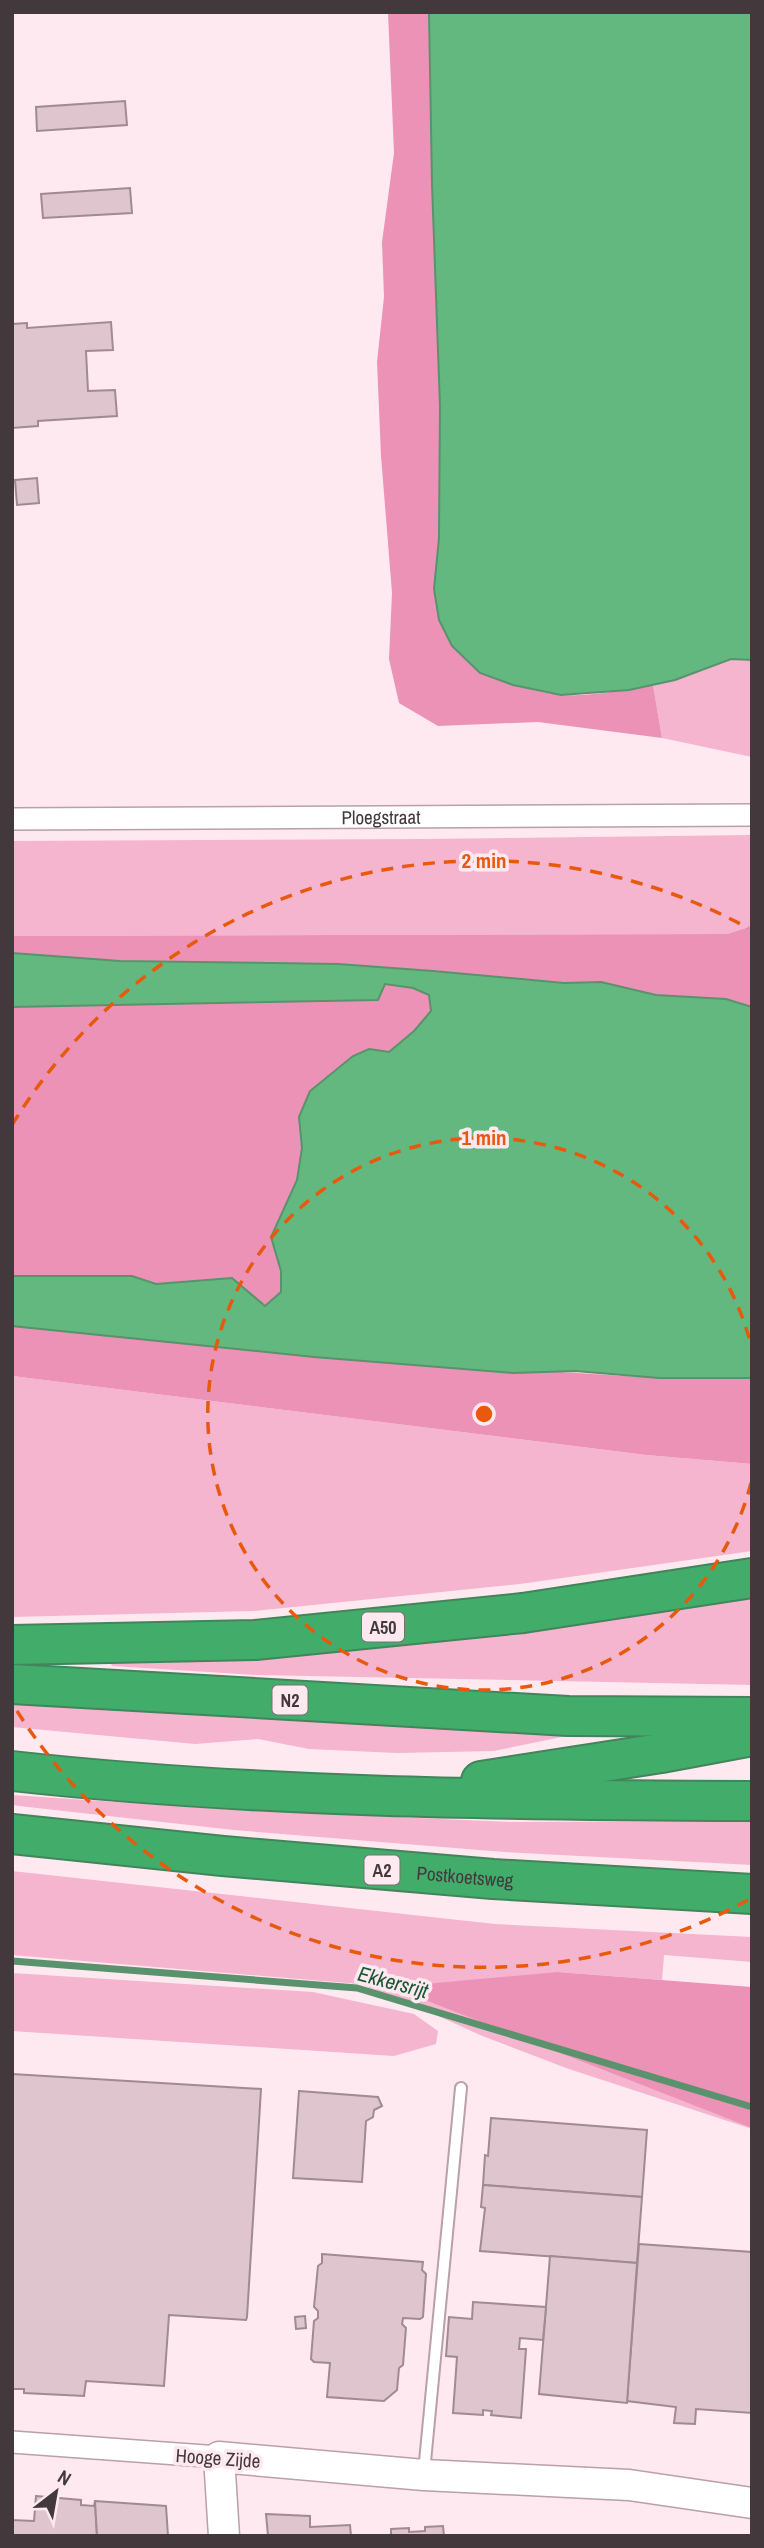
<svg xmlns="http://www.w3.org/2000/svg" width="764" height="2548" font-family="'Archivo Narrow',sans-serif">
	<style>
		.green { fill: #f5b5ce }
		.forest { fill: #ed92b7 }
		.water { fill: #63b880; stroke: #59926c; stroke-width: 2 }
		.lines { fill: none; stroke-linecap: round; stroke-linejoin: round }
		.stream { stroke: #59926c; stroke-width: 7 }
		.building { fill: #dfc5ce; stroke: #a18a92; stroke-width: 2 }
		.lane-casing { stroke: #b9a0a9; stroke-width: 14 }
		.street-casing { stroke: #b9a0a9; stroke-width: 24 }
		.secondary-casing { stroke: #b9a0a9; stroke-width: 33 }
		.highway-casing { stroke: #42845b; stroke-width: 42 }
		.lane { stroke: #fff; stroke-width: 10 }
		.street { stroke: #fff; stroke-width: 21 }
		.secondary { stroke: #fff; stroke-width: 30 }
		.highway { stroke: #42ad6b; stroke-width: 38 }
		.ring { fill: none; stroke: #e8590c; stroke-width: 3.5; stroke-dasharray: 12 9 }
		.labels { text-anchor: middle; dominant-baseline: central; stroke-width: 7; stroke-linejoin: round; paint-order: stroke }
		.shield { fill: #fee9f1; stroke: #7b6e73; stroke-width: 2 }
		.shield-label { font-size: 18px; font-weight: bold; fill: #43393d }
		.street-label { font-size: 19px; fill: #43393d; stroke: #fee9f1 }
		.water-label { font-size: 21px; font-style: italic; fill: #1a5833; stroke: #fee9f1 }
		.centre { fill: #e8590c; stroke: #fee9f1; stroke-width: 3.5 }
		.ring-label { font-size: 21px; text-anchor: middle; font-weight: bold; fill: #e8590c; stroke: #fee9f1; stroke-width: 7; stroke-linejoin: round; paint-order: stroke }
	</style>
	<rect width="100%" height="100%" fill="#fee9f1"/>
	<g class="green">
		<polygon points="731,659 752,660 752,757 662,738 653,685 675,680"/>
		<polygon points="752,835 752,926 727,934 12,936 12,841 423,839"/>
		<polygon points="12,1376 646,1455 752,1464 752,1551 520,1584 253,1611 12,1617"/>
		<polygon points="752,1595 752,1685 258,1675 112,1666 110,1661"/>
		<polygon points="12,1703 253,1717 400,1720 591,1731 494,1751 397,1753 309,1749 258,1739 195,1744 12,1727"/>
		<polygon points="12,1795 236,1810 510,1822 752,1821 752,1865 504,1852 234,1830 28,1807 12,1805"/>
		<polygon points="12,1871 495,1924 752,1937 752,1962 664,1955 662,1980 558,1972 752,2129 566,2068 480,2035 410,2003 359,1984 12,1955"/>
		<polygon points="12,1973 313,1992 414,2014 438,2031 436,2044 394,2056 12,2031"/>
	</g>
	<g class="forest">
		<path d="M 388,12 L 429,12 L 432,184 L 440,406 L 439,538 L 434,589 L 480,673 C 506,682 533,692 560,695 C 586,697 627,690 653,685 L 662,738 L 538,722 L 438,726 L 399,703 L 389,659 L 392,593 L 381,456 L 377,362 L 384,297 L 382,242 L 394,153 Z"/>
		<polygon points="752,926 752,1007 726,999 656,995 601,982 564,983 433,971 338,964 120,961 12,953 12,936 727,934"/>
		<polygon points="385,984 413,988 429,995 431,1011 414,1031 389,1052 369,1049 299,1117 302,1148 297,1180 271,1237 281,1271 281,1292 265,1306 232,1278 156,1284 132,1276 12,1276 12,1007 377,1000"/>
		<polygon points="12,1326 314,1357 659,1378 752,1378 752,1464 646,1455 12,1376"/>
		<polygon points="558,1972 752,1987 752,2128 392,1987"/>
	</g>
	<g class="water">
		<polygon points="429,12 752,12 752,660 731,659 675,680 629,690 561,695 513,685 480,673 452,646 439,620 434,589 439,538 440,406 432,184"/>
		<polygon points="12,953 120,961 338,964 433,971 564,983 601,982 656,995 726,999 752,1007 752,1378 659,1378 575,1371 513,1373 314,1357 12,1326 12,1276 132,1276 156,1284 232,1278 265,1306 281,1292 281,1271 271,1237 297,1180 302,1148 299,1117 310,1091 353,1056 369,1049 389,1052 414,1031 431,1011 429,995 413,988 385,984 378,1000 12,1007"/>
	</g>
	<g class="lines">
		<polyline class="stream" points="12,1961 357,1988 752,2107"/>
	</g>
	<g class="building">
		<polygon points="125,101 127,125 37,131 36,107"/>
		<polygon points="130,188 132,213 43,218 41,194"/>
		<polygon points="111,322 113,350 86,351 88,391 115,390 117,416 38,421 38,426 12,428 12,324 27,323 27,328"/>
		<polygon points="37,478 39,503 17,505 15,480"/>
		<polygon points="12,2074 261,2089 247,2317 246,2320 169,2315 164,2386 86,2381 84,2396 24,2393 24,2389 12,2389"/>
		<polygon points="299,2091 378,2097 382,2106 374,2110 373,2117 366,2121 362,2182 293,2178"/>
		<polygon points="491,2118 647,2130 642,2197 483,2185 485,2155 488,2156"/>
		<polygon points="483,2185 642,2197 637,2263 480,2251 485,2208 481,2207"/>
		<polygon points="639,2244 752,2252 752,2413 696,2409 695,2424 674,2423 676,2407 627,2401"/>
		<polygon points="322,2254 423,2262 422,2270 426,2274 423,2317 420,2319 403,2318 402,2324 406,2328 403,2365 399,2368 397,2390 384,2401 327,2397 330,2363 314,2362 311,2359 314,2321 318,2318 318,2311 314,2307 318,2266 322,2263"/>
		<polygon points="550,2256 637,2263 627,2403 539,2394"/>
		<polygon points="473,2302 546,2307 543,2340 520,2338 519,2349 526,2349 521,2418 491,2415 492,2411 483,2410 483,2415 453,2413 457,2357 446,2356 449,2317 472,2319"/>
		<polygon points="305,2316 306,2328 296,2329 295,2317"/>
		<polygon points="36,2496 81,2500 81,2505 94,2506 95,2501 97,2536 12,2536 12,2520 34,2521"/>
		<polygon points="95,2501 166,2506 168,2536 97,2536"/>
		<polygon points="266,2514 310,2516 310,2527 350,2525 351,2536 268,2536"/>
		<polygon points="443,2526 444,2536 391,2536 391,2529 409,2528 409,2532 425,2531 425,2527"/>
	</g>
	<g class="lines">
		<defs>
			<polyline id="lane" points="424,2472 461,2088"/>
			<g id="street">
				<path id="s1" d="M 12,819 L 752,815"/>
				<polyline points="12,2442 219,2457"/>
			</g>
			<polyline id="secondary" points="224,2536 219,2457 424,2475 629,2485 752,2503"/>
			<g id="highway">
				<polyline points="12,1645 255,1640 523,1613 752,1578"/>
				<polyline points="12,1684 568,1716 752,1717"/>
				<path d="M 12,1771 C 258,1798 505,1800 752,1801"/>
				<polyline points="481,1781 661,1753 752,1736"/>
				<path id="s2" d="M 12,1834 L 223,1856 L 493,1879 L 752,1894"/>
			</g>
		</defs>
		<use href="#lane" class="lane-casing"/>
		<use href="#street" class="street-casing"/>
		<use href="#secondary" class="secondary-casing"/>
		<use href="#highway" class="highway-casing"/>
		<use href="#lane" class="lane"/>
		<use href="#street" class="street"/>
		<use href="#secondary" class="secondary"/>
		<use href="#highway" class="highway"/>
	</g>
	<g class="ring">
		<path d="M751 1483A276 276 0 1 1 751 1345"/>
		<path d="M748 1900A553 553 0 0 1 12 1703M12 1125A553 553 0 0 1 748 928"/>
	</g>
	<g class="labels">
		<g class="shield">
			<rect x="362" y="1612.5" width="42" height="29" rx="5"/>
			<rect x="272.5" y="1685.5" width="35" height="29" rx="5"/>
			<rect x="364.5" y="1855.5" width="35" height="29" rx="5"/>
		</g>
		<g class="shield-label">
			<text x="383" y="1627">A50</text>
			<text x="290" y="1700">N2</text>
			<text x="382" y="1870">A2</text>
		</g>
		<g class="street-label">
			<text stroke="none"><textPath href="#s1" startOffset="369">Ploegstraat</textPath></text>
			<text stroke="none"><textPath href="#s2" startOffset="455">Postkoetsweg</textPath></text>
			<text transform="translate(218 2458) rotate(4)">Hooge Zijde</text>
		</g>
		<g class="water-label">
			<text transform="translate(393 1982) rotate(15)">Ekkersrijt</text>
		</g>
	</g>
	<circle cx="484" cy="1414" r="10" class="centre"/>
	<g class="ring-label">
		<text x="484" y="868">2 min</text>
		<text x="484" y="1145">1 min</text>
	</g>
	<rect width="764" height="2548" fill="none" stroke="#43393d" stroke-width="28"/>
	<g transform="translate(56 2492) rotate(31)" stroke="#fee9f1" stroke-width="5" paint-order="stroke">
	<path d="M0-5L12 26L0 18L-12 26Z" fill="#43393d"/>
	<text y="-10" font-size="19" font-weight="bold" text-anchor="middle" fill="#43393d">N</text>
	</g>
</svg>
